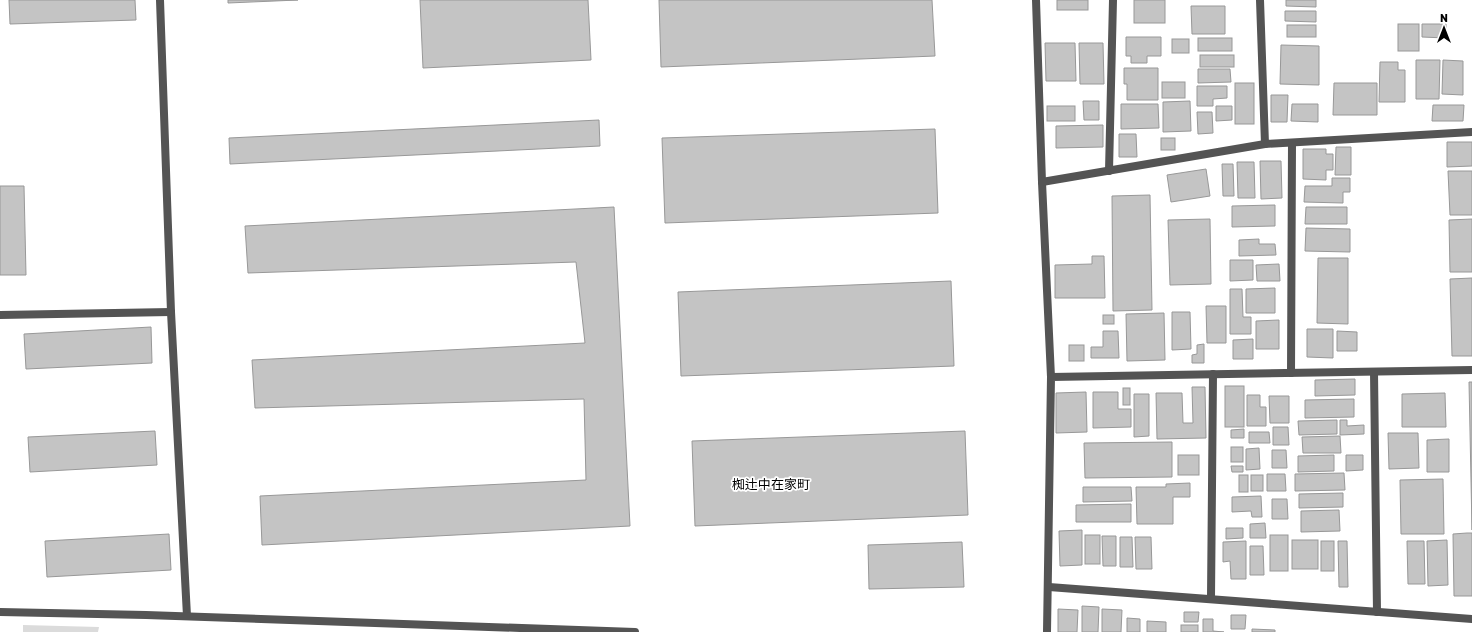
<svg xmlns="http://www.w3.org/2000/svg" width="1472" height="632" font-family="Rubik,'Noto Sans JP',sans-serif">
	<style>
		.green { fill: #dbdbdb }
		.building { fill: #c4c4c4; stroke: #989898 }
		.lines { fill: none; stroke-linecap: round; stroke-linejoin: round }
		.service { stroke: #545454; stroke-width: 8 }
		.minor { stroke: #545454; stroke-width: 8 }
		.labels { text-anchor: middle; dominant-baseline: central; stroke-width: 3.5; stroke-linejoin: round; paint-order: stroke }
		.neighbourhood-label { font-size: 13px; fill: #000; stroke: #fff }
	</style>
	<rect width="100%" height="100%" fill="#fff"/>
	<polygon class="green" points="23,625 99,627 98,632 23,632"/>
	<g class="building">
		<polygon points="9,0 135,0 136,20 10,24"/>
		<polygon points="228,0 298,0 228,3"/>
		<polygon points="420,0 588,0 591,60 423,68"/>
		<polygon points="659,0 932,0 935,56 661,67"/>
		<rect x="1057" y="0" width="31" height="10"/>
		<rect x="1134" y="0" width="31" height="23"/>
		<polygon points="1286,0 1316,0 1316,7 1286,6"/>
		<polygon points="1191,6 1225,6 1225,34 1192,34"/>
		<polygon points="1285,11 1316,11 1316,22 1285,21"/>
		<rect x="1398" y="24" width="21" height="27"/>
		<polygon points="1422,24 1446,24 1446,38 1422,37"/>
		<rect x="1287" y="25" width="29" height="12"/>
		<polygon points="1126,37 1161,37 1161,56 1147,56 1147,63 1131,63 1131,56 1126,56"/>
		<rect x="1198" y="38" width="34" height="13"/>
		<rect x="1172" y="39" width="17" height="14"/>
		<polygon points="1045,43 1075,43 1076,81 1046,81"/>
		<polygon points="1079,43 1103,43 1104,84 1080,84"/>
		<polygon points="1281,45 1319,46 1319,85 1280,84"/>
		<rect x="1200" y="55" width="34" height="12"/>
		<polygon points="1416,60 1440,60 1439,99 1416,99"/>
		<polygon points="1443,60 1463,61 1463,95 1442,94"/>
		<polygon points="1380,62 1398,62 1398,70 1405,70 1405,102 1379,102"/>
		<polygon points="1124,68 1158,68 1158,100 1127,100 1127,84 1124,84"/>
		<polygon points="1198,69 1230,69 1231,82 1198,83"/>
		<rect x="1162" y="82" width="23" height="16"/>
		<rect x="1235" y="83" width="19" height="41"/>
		<polygon points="1334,83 1377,83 1377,115 1333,115"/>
		<polygon points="1197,86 1227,86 1227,98 1213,99 1213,106 1197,106"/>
		<polygon points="1271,95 1288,95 1287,122 1271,122"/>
		<polygon points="1083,101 1099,101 1099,120 1084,120"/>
		<polygon points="1190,101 1191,131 1163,132 1163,102"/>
		<polygon points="1121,104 1158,104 1159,128 1121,129"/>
		<polygon points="1292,104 1318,104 1318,122 1291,121"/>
		<polygon points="1433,105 1464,105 1463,121 1432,121"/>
		<rect x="1047" y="106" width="28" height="15"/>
		<polygon points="1216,106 1232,106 1232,120 1216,121"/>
		<polygon points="1197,112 1212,112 1213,133 1198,134"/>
		<polygon points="599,120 600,146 230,164 229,138"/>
		<polygon points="1103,125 1103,147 1056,148 1056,126"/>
		<polygon points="935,129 938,213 665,223 662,138"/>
		<polygon points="1119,134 1136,134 1137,157 1119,157"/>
		<rect x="1161" y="138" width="14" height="12"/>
		<polygon points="1447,142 1472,142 1472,166 1447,167"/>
		<polygon points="1336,147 1351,147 1351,175 1335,175"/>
		<polygon points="1303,149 1326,149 1326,154 1333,154 1333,170 1326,170 1326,180 1303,179"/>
		<polygon points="1260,161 1281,161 1282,198 1261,199"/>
		<polygon points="1237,162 1254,162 1255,198 1238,198"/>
		<polygon points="1222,164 1233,164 1234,196 1223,196"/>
		<polygon points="1206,169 1210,196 1171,202 1167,175"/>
		<polygon points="1448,171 1472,171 1472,215 1450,215"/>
		<polygon points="1332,178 1350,178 1350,192 1343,192 1343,203 1304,202 1305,186 1332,186"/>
		<polygon points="0,186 24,186 26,275 0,275"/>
		<polygon points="1150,195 1152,310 1113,311 1112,196"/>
		<polygon points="1275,205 1275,226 1232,227 1232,206"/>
		<polygon points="614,207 630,526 262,545 260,496 586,480 584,399 255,408 252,360 585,343 576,262 248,273 245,226"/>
		<polygon points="1306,207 1347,207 1347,224 1305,224"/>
		<polygon points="1210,219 1211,284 1170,285 1168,220"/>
		<polygon points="1472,219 1472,272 1450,272 1449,220"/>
		<polygon points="1306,228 1350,229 1350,252 1305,251"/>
		<polygon points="1259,239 1259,244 1275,244 1276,255 1239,256 1239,240"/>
		<polygon points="1092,256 1104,256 1105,298 1055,298 1055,265 1092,264"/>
		<polygon points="1318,258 1348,258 1348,324 1317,323"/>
		<polygon points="1230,260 1253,260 1253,280 1230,281"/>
		<polygon points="1279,264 1280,281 1257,281 1256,265"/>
		<polygon points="1472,278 1472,356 1452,356 1450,279"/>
		<polygon points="951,281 954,366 681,376 678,292"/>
		<polygon points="1275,288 1275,313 1246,313 1246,289"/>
		<polygon points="1230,289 1242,289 1243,317 1251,317 1251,334 1230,334"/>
		<polygon points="1206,306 1226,306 1226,343 1207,343"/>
		<polygon points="1172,312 1190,312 1191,349 1172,350"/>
		<polygon points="1164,313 1165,360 1127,361 1126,314"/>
		<rect x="1103" y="315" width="11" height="9"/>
		<polygon points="1279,320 1279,349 1256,349 1256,321"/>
		<polygon points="151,327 152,363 26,369 24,334"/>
		<polygon points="1307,329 1333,329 1333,358 1307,357"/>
		<polygon points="1103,331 1118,331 1119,358 1091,358 1091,347 1103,347"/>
		<polygon points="1337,331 1357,332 1357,351 1337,351"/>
		<polygon points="1253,339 1253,359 1233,359 1233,340"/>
		<polygon points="1204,344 1204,363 1192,363 1192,355 1197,354 1197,345"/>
		<rect x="1069" y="345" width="15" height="16"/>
		<polygon points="1355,379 1355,395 1315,396 1315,380"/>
		<polygon points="1469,382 1472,382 1472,530"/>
		<rect x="1225" y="386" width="19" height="41"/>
		<polygon points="1192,387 1205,387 1206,438 1157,439 1156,393 1182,393 1183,423 1193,423"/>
		<rect x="1123" y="388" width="7" height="17"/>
		<polygon points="1086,392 1087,432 1056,433 1056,393"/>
		<polygon points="1093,392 1118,392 1118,409 1131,409 1131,427 1093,428"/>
		<polygon points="1445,393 1446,427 1402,427 1402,394"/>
		<polygon points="1134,394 1149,394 1149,436 1134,437"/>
		<polygon points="1247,395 1260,395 1260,407 1266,407 1266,426 1247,426"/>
		<polygon points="1269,396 1289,396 1289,423 1270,423"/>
		<polygon points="1354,399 1354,417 1305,418 1305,400"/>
		<polygon points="1337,420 1337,434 1299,435 1298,421"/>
		<polygon points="1340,420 1347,420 1347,426 1364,425 1364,434 1340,435"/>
		<polygon points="1273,427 1288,427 1289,445 1273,445"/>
		<polygon points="1244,429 1244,438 1231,438 1231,430"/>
		<polygon points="155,431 157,465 30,472 28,437"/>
		<polygon points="965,431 968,515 695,526 692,441"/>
		<polygon points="1249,432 1269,432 1270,443 1249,443"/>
		<polygon points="1388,433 1418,433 1419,468 1389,469"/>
		<polygon points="1340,436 1341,453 1303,453 1302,437"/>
		<polygon points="1449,439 1449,472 1427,472 1427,440"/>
		<polygon points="1172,442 1172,477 1085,478 1084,443"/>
		<rect x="1231" y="447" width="12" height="15"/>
		<polygon points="1259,448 1260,469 1246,470 1246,449"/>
		<polygon points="1272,450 1286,450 1287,468 1272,468"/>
		<rect x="1178" y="455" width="21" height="20"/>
		<polygon points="1334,455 1334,471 1298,472 1298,456"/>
		<polygon points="1346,455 1363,455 1363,470 1346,471"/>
		<polygon points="1231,466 1243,466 1243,472 1232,472"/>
		<polygon points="1344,473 1345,490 1295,491 1295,474"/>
		<polygon points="1267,474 1285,474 1286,491 1267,491"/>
		<rect x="1239" y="475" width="9" height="17"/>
		<rect x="1251" y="475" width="12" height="16"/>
		<polygon points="1443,479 1444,534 1401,534 1400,480"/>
		<polygon points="1190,483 1190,497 1173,497 1173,524 1137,524 1136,487 1166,487 1166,484"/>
		<polygon points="1083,487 1131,487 1132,501 1083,502"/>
		<polygon points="1343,493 1343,507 1299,508 1299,494"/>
		<polygon points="1261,496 1262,517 1252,517 1251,511 1232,512 1232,497"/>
		<polygon points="1272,499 1287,499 1288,519 1272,519"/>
		<polygon points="1131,504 1131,522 1076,522 1076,505"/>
		<polygon points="1339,510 1340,531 1301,532 1301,511"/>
		<polygon points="1265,523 1266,538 1250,538 1250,524"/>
		<polygon points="1226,528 1243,528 1243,538 1226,539"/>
		<polygon points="1082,530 1082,565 1060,566 1059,531"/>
		<polygon points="1467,533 1472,533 1472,596 1454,596 1453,534"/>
		<polygon points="169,534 171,570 47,577 45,541"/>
		<rect x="1085" y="535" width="15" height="29"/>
		<rect x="1270" y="535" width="18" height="36"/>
		<polygon points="1102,536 1116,536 1116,566 1103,566"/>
		<polygon points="1120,537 1132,537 1133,567 1120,567"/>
		<polygon points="1135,537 1151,537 1152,569 1136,569"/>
		<rect x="1292" y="540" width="26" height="29"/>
		<polygon points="1447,540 1448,585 1428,586 1427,541"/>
		<polygon points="1246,541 1246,579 1231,579 1230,561 1223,562 1223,542"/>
		<rect x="1321" y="541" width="13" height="30"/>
		<polygon points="1338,541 1347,541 1348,587 1339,587"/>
		<polygon points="1407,541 1424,541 1425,584 1408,584"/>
		<polygon points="962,542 964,587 869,589 868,545"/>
		<polygon points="1250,546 1263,546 1264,575 1250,575"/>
		<polygon points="1082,606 1099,607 1098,632 1082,632"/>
		<polygon points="1058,609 1078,610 1077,632 1058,632"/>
		<polygon points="1102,609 1122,610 1121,632 1102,632"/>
		<polygon points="1184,612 1199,612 1198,622 1184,622"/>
		<polygon points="1231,615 1246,615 1245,629 1231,629"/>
		<polygon points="1127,618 1140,619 1140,632 1127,632"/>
		<polygon points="1203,619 1213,619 1213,631 1224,632 1203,632"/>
		<polygon points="1147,621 1166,622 1166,632 1147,632"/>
		<rect x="1181" y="625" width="17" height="7"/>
		<polygon points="1252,629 1275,630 1275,632 1252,632"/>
	</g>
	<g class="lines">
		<g class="service">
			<polyline points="1036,0 1042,182 1051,377"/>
			<polyline points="1260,0 1265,144"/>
			<polyline points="1109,171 1113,0"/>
			<polyline points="1374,372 1377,612"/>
			<polyline points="1211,598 1213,374"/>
		</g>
		<g class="minor">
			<polyline points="160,0 171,312 187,616"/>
			<polyline points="1042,182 1265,144 1472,132"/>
			<polyline points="0,315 171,312"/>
			<polyline points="1291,373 1292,143"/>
			<polyline points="1049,587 1472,619"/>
			<polyline points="0,612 146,615 635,632"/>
			<polyline points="1047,632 1051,377 1472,370"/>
		</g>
	</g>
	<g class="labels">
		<g class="neighbourhood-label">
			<text x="771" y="484">椥辻中在家町</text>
		</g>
	</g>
	<g transform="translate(1444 28)" stroke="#ffffff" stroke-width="3" paint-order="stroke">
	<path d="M0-3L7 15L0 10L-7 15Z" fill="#000000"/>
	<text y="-6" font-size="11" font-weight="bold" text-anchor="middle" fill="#000000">N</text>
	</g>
</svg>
